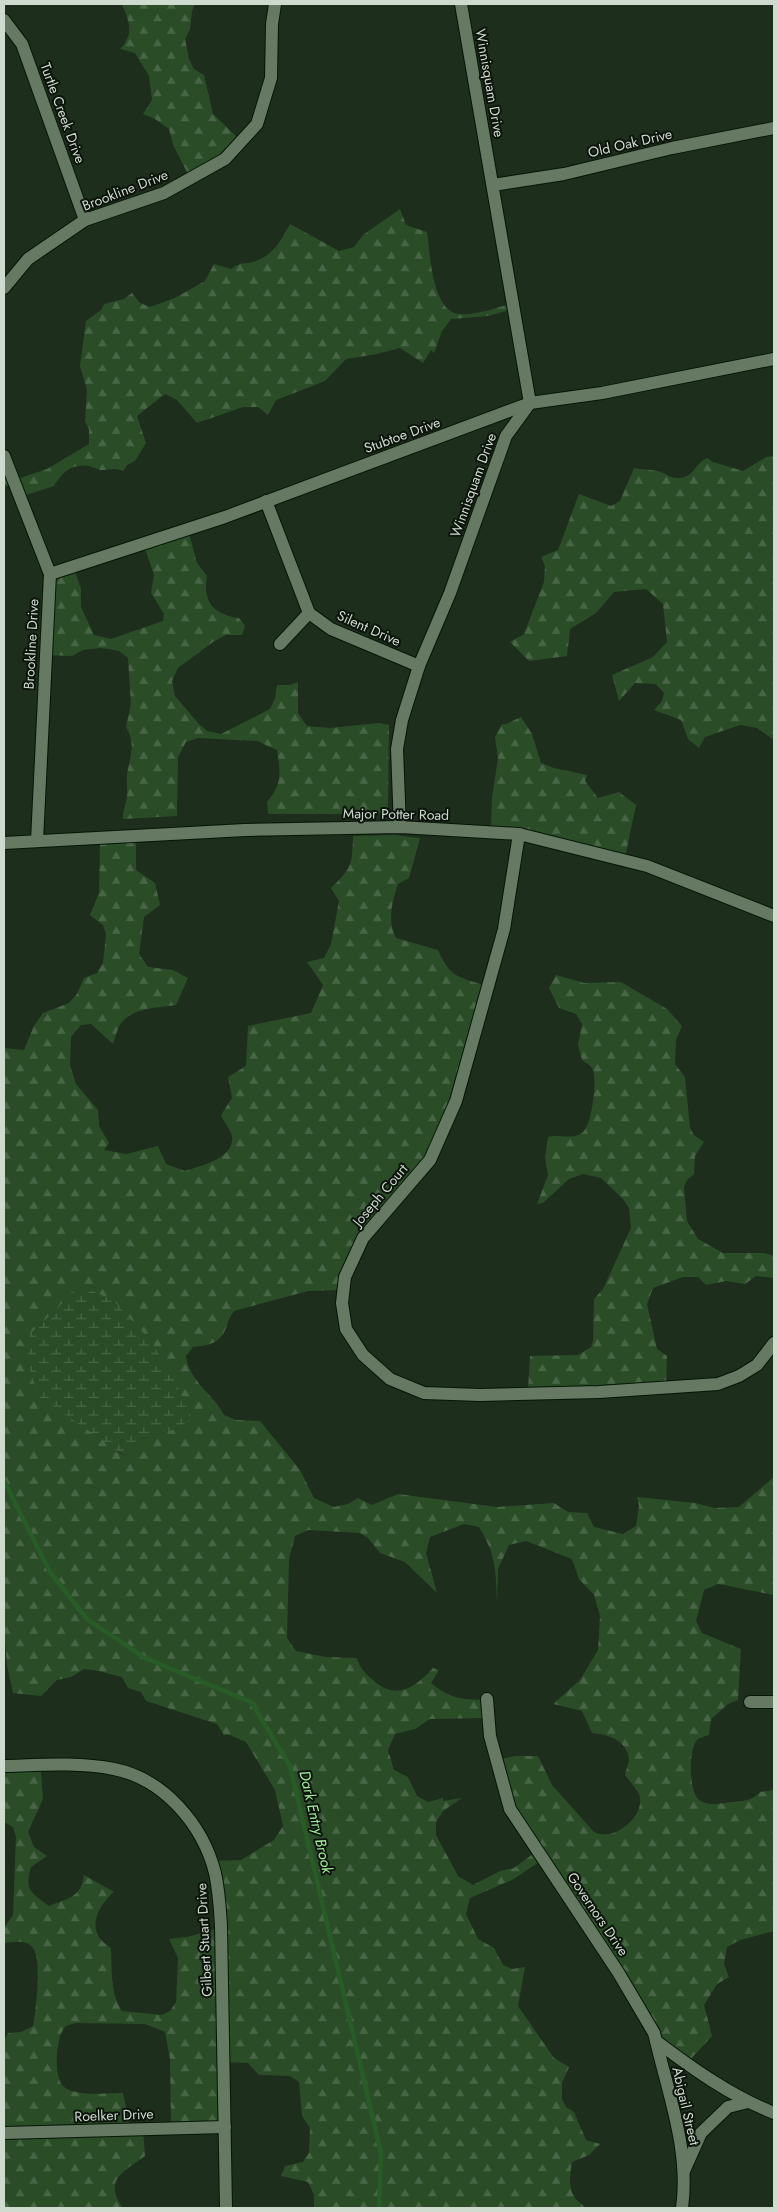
<svg xmlns="http://www.w3.org/2000/svg" width="778" height="2212" font-family="Jost,sans-serif">
	<style>
		.forest { fill: url(#forest-firs); fill-rule: evenodd }
		.wetland { fill: url(#wetland-marsh) }
		.lines { fill: none; stroke-linecap: round; stroke-linejoin: round }
		.stream { stroke: #285c26; stroke-width: 4.5 }
		.minor-casing { stroke: #061606; stroke-width: 14 }
		.tertiary-casing { stroke: #061606; stroke-width: 14 }
		.minor { stroke: #657963; stroke-width: 12 }
		.tertiary { stroke: #657963; stroke-width: 12 }
		.labels { text-anchor: middle; dominant-baseline: central; stroke-width: 4; stroke-linejoin: round; paint-order: stroke }
		.street-label { font-size: 14px; fill: #d0dbcf; stroke: #0c140c }
		.water-label { font-size: 15px; font-style: italic; fill: #a3ed9d; stroke: #0c140c }
	</style>
	<defs>
		<pattern id="forest-firs" width="22" height="20" patternUnits="userSpaceOnUse" patternTransform="scale(1.25)"><rect width="22" height="20" fill="#2a4d28"/><path d="M5 1l3.5 6h-7zM16 11l3.5 6h-7z" fill="#486646"/></pattern>
		<pattern id="wetland-marsh" width="20" height="14" patternUnits="userSpaceOnUse" patternTransform="scale(1.25)"><rect width="20" height="14" fill="#2a4d28"/><path d="M1 5h8M5 5V1M11 12h8M15 12V8" fill="none" stroke="#486646"/></pattern>
	</defs>
	<rect width="100%" height="100%" fill="#1d2e1c"/>
	<g class="forest">
		<path d="M 122,4 L 195,4 L 192,11 L 190,29 L 185,39 L 189,59 L 194,69 L 204,75 L 213,114 L 239,139 L 235,147 L 188,174 L 173,145 L 169,129 L 155,119 L 143,114 L 152,100 L 149,76 L 135,53 L 120,49 C 135,34 129,21 122,4 Z"/>
		<path d="M 400,209 L 406,225 L 427,232 C 430,254 432,310 458,314 C 474,316 495,308 511,304 L 510,310 L 488,316 L 451,319 L 442,331 L 434,353 L 431,350 L 423,363 L 400,348 L 377,354 L 346,359 L 325,381 L 276,400 L 268,415 L 258,407 L 243,407 L 197,423 L 177,400 L 165,394 L 137,416 L 146,443 L 135,461 L 127,465 L 123,471 C 114,467 109,470 100,470 C 96,469 92,467 89,466 C 72,463 62,472 54,486 L 20,497 L 13,484 L 4,487 L 4,457 L 14,480 L 47,469 L 89,444 L 89,429 L 85,422 L 87,390 L 80,366 L 86,321 L 101,310 L 104,304 L 124,299 L 132,293 L 140,303 L 150,307 L 175,298 L 205,281 L 214,264 L 231,269 C 243,261 242,265 253,262 C 274,255 280,242 290,224 L 339,251 L 354,247 L 363,235 Z"/>
		<path d="M 774,456 L 774,740 L 757,728 L 740,725 L 705,737 L 699,748 L 688,739 L 681,720 L 654,710 L 662,701 L 664,693 L 656,684 L 635,683 L 619,701 L 612,675 L 653,657 L 667,642 L 663,604 L 646,589 L 614,592 L 596,613 L 570,629 L 567,656 L 529,661 L 510,642 L 524,634 L 544,582 L 545,566 L 541,557 L 558,550 L 579,494 L 611,506 L 620,501 L 634,468 C 642,470 649,469 657,471 C 668,473 672,482 687,476 C 695,472 697,462 707,458 L 713,462 L 743,471 L 766,457 Z"/>
		<path d="M 188,530 L 197,563 L 207,576 C 202,601 214,615 239,618 L 245,626 L 242,635 L 226,635 L 213,642 L 178,668 L 172,681 L 175,696 L 198,723 L 207,731 L 221,734 L 270,709 L 275,698 L 277,685 L 290,685 L 298,682 L 298,713 L 307,726 L 330,728 L 379,723 L 389,725 L 388,808 L 380,814 L 268,814 L 267,802 C 283,784 280,772 277,750 L 257,741 L 198,738 L 186,742 L 178,757 L 177,816 L 123,819 C 123,808 126,805 127,796 C 128,790 126,783 127,776 C 129,757 137,746 126,727 L 131,704 L 128,658 L 119,651 L 101,648 L 83,650 L 72,656 L 46,655 L 48,575 L 74,568 L 81,589 L 81,607 L 94,635 L 111,639 L 163,621 L 164,614 L 151,593 L 154,575 L 143,543 Z"/>
		<polygon points="521,717 532,734 541,763 554,768 587,775 585,781 598,798 619,792 636,805 625,857 491,830 492,798 498,758 495,737 502,724 506,724"/>
		<path d="M 394,835 L 420,838 L 409,878 L 398,884 C 392,901 387,923 396,938 L 438,950 C 451,979 458,976 486,986 L 457,1096 L 433,1152 L 365,1232 L 343,1290 L 308,1291 L 234,1311 C 227,1320 228,1327 223,1334 C 216,1345 204,1346 193,1347 L 186,1356 C 189,1382 214,1394 224,1415 L 236,1420 L 260,1421 L 300,1470 L 314,1498 L 334,1507 L 348,1504 L 358,1498 L 372,1505 L 398,1494 L 497,1507 L 554,1503 L 568,1512 L 587,1513 L 594,1527 L 623,1534 L 636,1526 L 639,1506 L 637,1497 L 695,1503 L 715,1508 L 739,1507 L 774,1477 L 774,1595 L 718,1584 L 704,1590 L 696,1621 L 702,1633 L 741,1649 L 738,1700 L 728,1704 L 711,1719 L 709,1735 C 706,1736 701,1737 698,1739 C 688,1747 689,1790 698,1799 C 706,1807 722,1803 732,1802 C 744,1801 752,1801 760,1792 L 774,1790 L 774,1931 L 740,1940 L 727,1947 L 724,1964 L 729,1977 L 717,1984 L 704,2005 L 712,2036 L 687,2063 L 658,2043 L 541,1861 L 512,1880 L 470,1898 L 466,1914 L 478,1939 L 494,1948 L 503,1965 L 512,1969 L 525,1967 L 518,2006 L 554,2058 L 569,2067 L 562,2083 L 562,2099 L 566,2107 L 574,2112 L 586,2140 L 600,2144 L 589,2155 L 572,2162 C 569,2179 567,2195 583,2205 L 584,2208 L 314,2208 L 314,2195 L 308,2182 L 281,2176 L 285,2166 L 303,2162 L 309,2153 L 310,2128 L 302,2116 L 299,2082 L 290,2076 L 259,2075 L 248,2063 L 220,2062 L 218,2127 L 171,2126 L 170,2059 L 165,2032 L 145,2024 L 75,2023 C 72,2024 67,2025 65,2027 C 56,2036 53,2077 63,2086 C 74,2097 107,2093 123,2093 L 130,2127 L 143,2129 L 145,2156 C 123,2172 103,2180 123,2208 L 4,2208 L 4,2041 L 8,2033 L 21,2032 L 33,2026 C 36,2012 42,1958 33,1948 C 26,1939 14,1942 4,1943 L 4,1928 L 13,1915 L 16,1837 L 13,1827 L 4,1822 L 4,1771 L 41,1772 L 43,1799 L 28,1832 L 34,1847 L 47,1856 L 31,1867 C 24,1890 31,1893 49,1906 C 68,1898 81,1898 84,1875 L 114,1892 C 102,1902 89,1921 99,1937 C 101,1941 107,1945 111,1948 C 112,1968 110,1994 122,2011 L 162,2015 L 170,2011 L 176,2002 L 178,1958 L 169,1939 L 187,1937 L 213,1930 L 216,1926 L 208,1861 L 241,1860 L 274,1840 L 283,1826 L 275,1790 L 246,1742 L 230,1735 L 224,1735 L 217,1724 L 146,1701 L 141,1692 L 128,1688 L 122,1677 L 99,1671 L 84,1669 L 71,1677 L 57,1680 L 41,1696 L 13,1693 L 7,1666 L 4,1629 L 4,1048 L 24,1050 L 34,1026 L 43,1013 L 69,1003 L 77,994 L 84,978 L 97,973 L 103,963 L 106,934 L 103,925 L 90,915 L 99,893 L 100,844 L 136,842 L 136,870 L 155,883 L 160,905 L 144,917 L 139,954 L 148,967 L 173,970 L 188,978 L 176,1005 C 159,1008 131,1007 120,1025 C 117,1030 115,1038 113,1044 L 91,1024 L 81,1025 L 71,1037 L 70,1065 L 76,1084 L 98,1110 L 99,1126 L 109,1143 L 104,1150 L 126,1154 L 158,1146 L 166,1164 L 185,1171 C 201,1165 234,1159 232,1137 C 231,1130 224,1122 221,1115 L 232,1098 L 228,1077 L 246,1066 L 248,1026 L 311,1013 L 323,985 L 307,962 L 324,958 L 331,944 L 339,901 L 331,888 C 352,868 352,865 353,836 ZM 55,1311 L 178,1428 L 141,1439 L 125,1456 L 118,1452 L 30,1334 ZM 464,1524 L 479,1527 C 496,1554 496,1572 497,1603 L 498,1569 L 509,1545 L 526,1541 L 572,1559 L 579,1579 L 594,1595 L 600,1616 L 598,1650 L 580,1680 L 553,1704 L 582,1711 L 592,1733 C 607,1734 627,1740 629,1759 C 629,1763 626,1770 625,1775 C 629,1781 636,1788 639,1794 C 647,1814 615,1843 594,1832 L 552,1785 L 538,1756 L 515,1756 L 498,1760 L 512,1813 L 537,1851 L 514,1868 L 500,1871 L 473,1885 L 458,1876 L 436,1835 L 436,1822 L 443,1811 L 462,1798 L 443,1801 L 443,1798 L 428,1802 L 417,1796 L 408,1777 L 394,1770 L 388,1750 L 395,1734 L 415,1729 L 430,1719 L 485,1718 L 487,1700 C 462,1699 452,1700 431,1683 L 439,1670 L 433,1668 C 415,1688 395,1701 373,1680 C 365,1673 360,1669 357,1658 L 326,1657 L 296,1651 L 287,1638 L 289,1559 L 295,1536 L 308,1530 L 360,1533 L 368,1538 L 380,1553 L 405,1562 L 437,1593 L 426,1553 L 430,1537 Z"/>
		<path d="M 556,975 L 584,983 L 621,982 L 667,1009 L 682,1026 L 676,1040 L 675,1064 L 685,1077 L 690,1128 L 694,1135 L 704,1142 L 695,1156 L 694,1174 L 687,1180 L 684,1187 L 687,1221 L 698,1239 L 723,1253 L 764,1253 L 774,1256 L 774,1278 L 756,1276 L 745,1284 L 726,1281 L 706,1285 L 698,1277 L 683,1277 L 653,1288 L 647,1304 L 657,1349 L 667,1356 L 666,1386 L 528,1390 L 530,1356 L 578,1355 L 591,1347 L 593,1341 L 594,1299 L 603,1289 L 631,1228 L 629,1208 L 623,1199 L 601,1178 L 583,1174 L 569,1179 L 543,1203 L 537,1204 L 548,1175 L 545,1157 L 548,1137 C 559,1134 572,1140 582,1133 C 592,1126 597,1082 593,1070 C 591,1065 586,1063 582,1060 L 578,1045 L 582,1024 L 576,1014 L 559,1008 L 549,988 Z"/>
	</g>
	<polygon class="wetland" points="78,1285 113,1300 150,1340 173,1377 192,1418 178,1428 141,1439 125,1456 38,1396 27,1359 30,1334 55,1311"/>
	<g class="lines">
		<polyline class="stream" points="4,1481 50,1572 87,1619 145,1658 251,1702 290,1766 381,2153 379,2208"/>
		<defs>
			<g id="minor">
				<polyline points="4,20 22,44 85,220"/>
				<polyline points="493,185 564,174 672,148 774,128"/>
				<polyline points="4,288 28,259 85,220 164,193 225,159 257,124 271,78 272,24 275,4"/>
				<polyline points="4,456 50,574 37,841"/>
				<polyline points="266,501 309,613 331,629 419,666"/>
				<polyline points="50,574 225,517 530,403 602,393 774,359"/>
				<polyline points="280,644 309,613"/>
				<polyline points="400,827 397,749 402,720 419,666 450,593 506,436 530,403 461,4"/>
				<polyline points="519,834 504,929 456,1101 430,1160 363,1238 345,1277 342,1303 346,1329 363,1355 390,1379 424,1393 480,1395 599,1392 718,1384 739,1376 757,1365 774,1343"/>
				<path d="M 487,1699 L 490,1736 L 510,1809 L 618,1972 L 654,2033 L 656,2041 C 693,2069 731,2096 774,2113"/>
				<polyline points="750,1702 774,1702"/>
				<path d="M 4,1766 C 40,1765 78,1762 114,1769 C 164,1779 203,1825 215,1873 C 219,1891 220,1909 221,1926 L 226,2208"/>
				<path d="M 656,2041 C 669,2096 690,2152 682,2208"/>
				<polyline points="4,2133 225,2127"/>
				<polyline points="684,2171 701,2133 728,2107 748,2102"/>
			</g>
			<polyline id="tertiary" points="4,843 245,830 400,827 519,834 647,866 774,916"/>
		</defs>
		<use href="#minor" class="minor-casing"/>
		<use href="#tertiary" class="tertiary-casing"/>
		<use href="#minor" class="minor"/>
		<use href="#tertiary" class="tertiary"/>
	</g>
	<g class="labels">
		<g class="street-label">
			<text transform="translate(490 83) rotate(80)">Winnisquam Drive</text>
			<text transform="translate(63 113) rotate(70)">Turtle Creek Drive</text>
			<text transform="translate(630 143) rotate(-13)">Old Oak Drive</text>
			<text transform="translate(125 190) rotate(-21)">Brookline Drive</text>
			<text transform="translate(402 435) rotate(-20)">Stubtoe Drive</text>
			<text transform="translate(473 485) rotate(-70)">Winnisquam Drive</text>
			<text transform="translate(369 628) rotate(24)">Silent Drive</text>
			<text transform="translate(31 644) rotate(-87)">Brookline Drive</text>
			<text transform="translate(396 814) rotate(1)">Major Potter Road</text>
			<text transform="translate(380 1195) rotate(-50)">Joseph Court</text>
			<text transform="translate(598 1914) rotate(56)">Governors Drive</text>
			<text transform="translate(204 1940) rotate(-93)">Gilbert Stuart Drive</text>
			<text transform="translate(686 2106) rotate(77)">Abigail Street</text>
			<text transform="translate(114 2115) rotate(-2)">Roelker Drive</text>
		</g>
		<g class="water-label">
			<text transform="translate(316 1822) rotate(77)">Dark Entry Brook</text>
		</g>
	</g>
	<rect width="778" height="2212" fill="none" stroke="#d0dbcf" stroke-width="10"/>
</svg>
